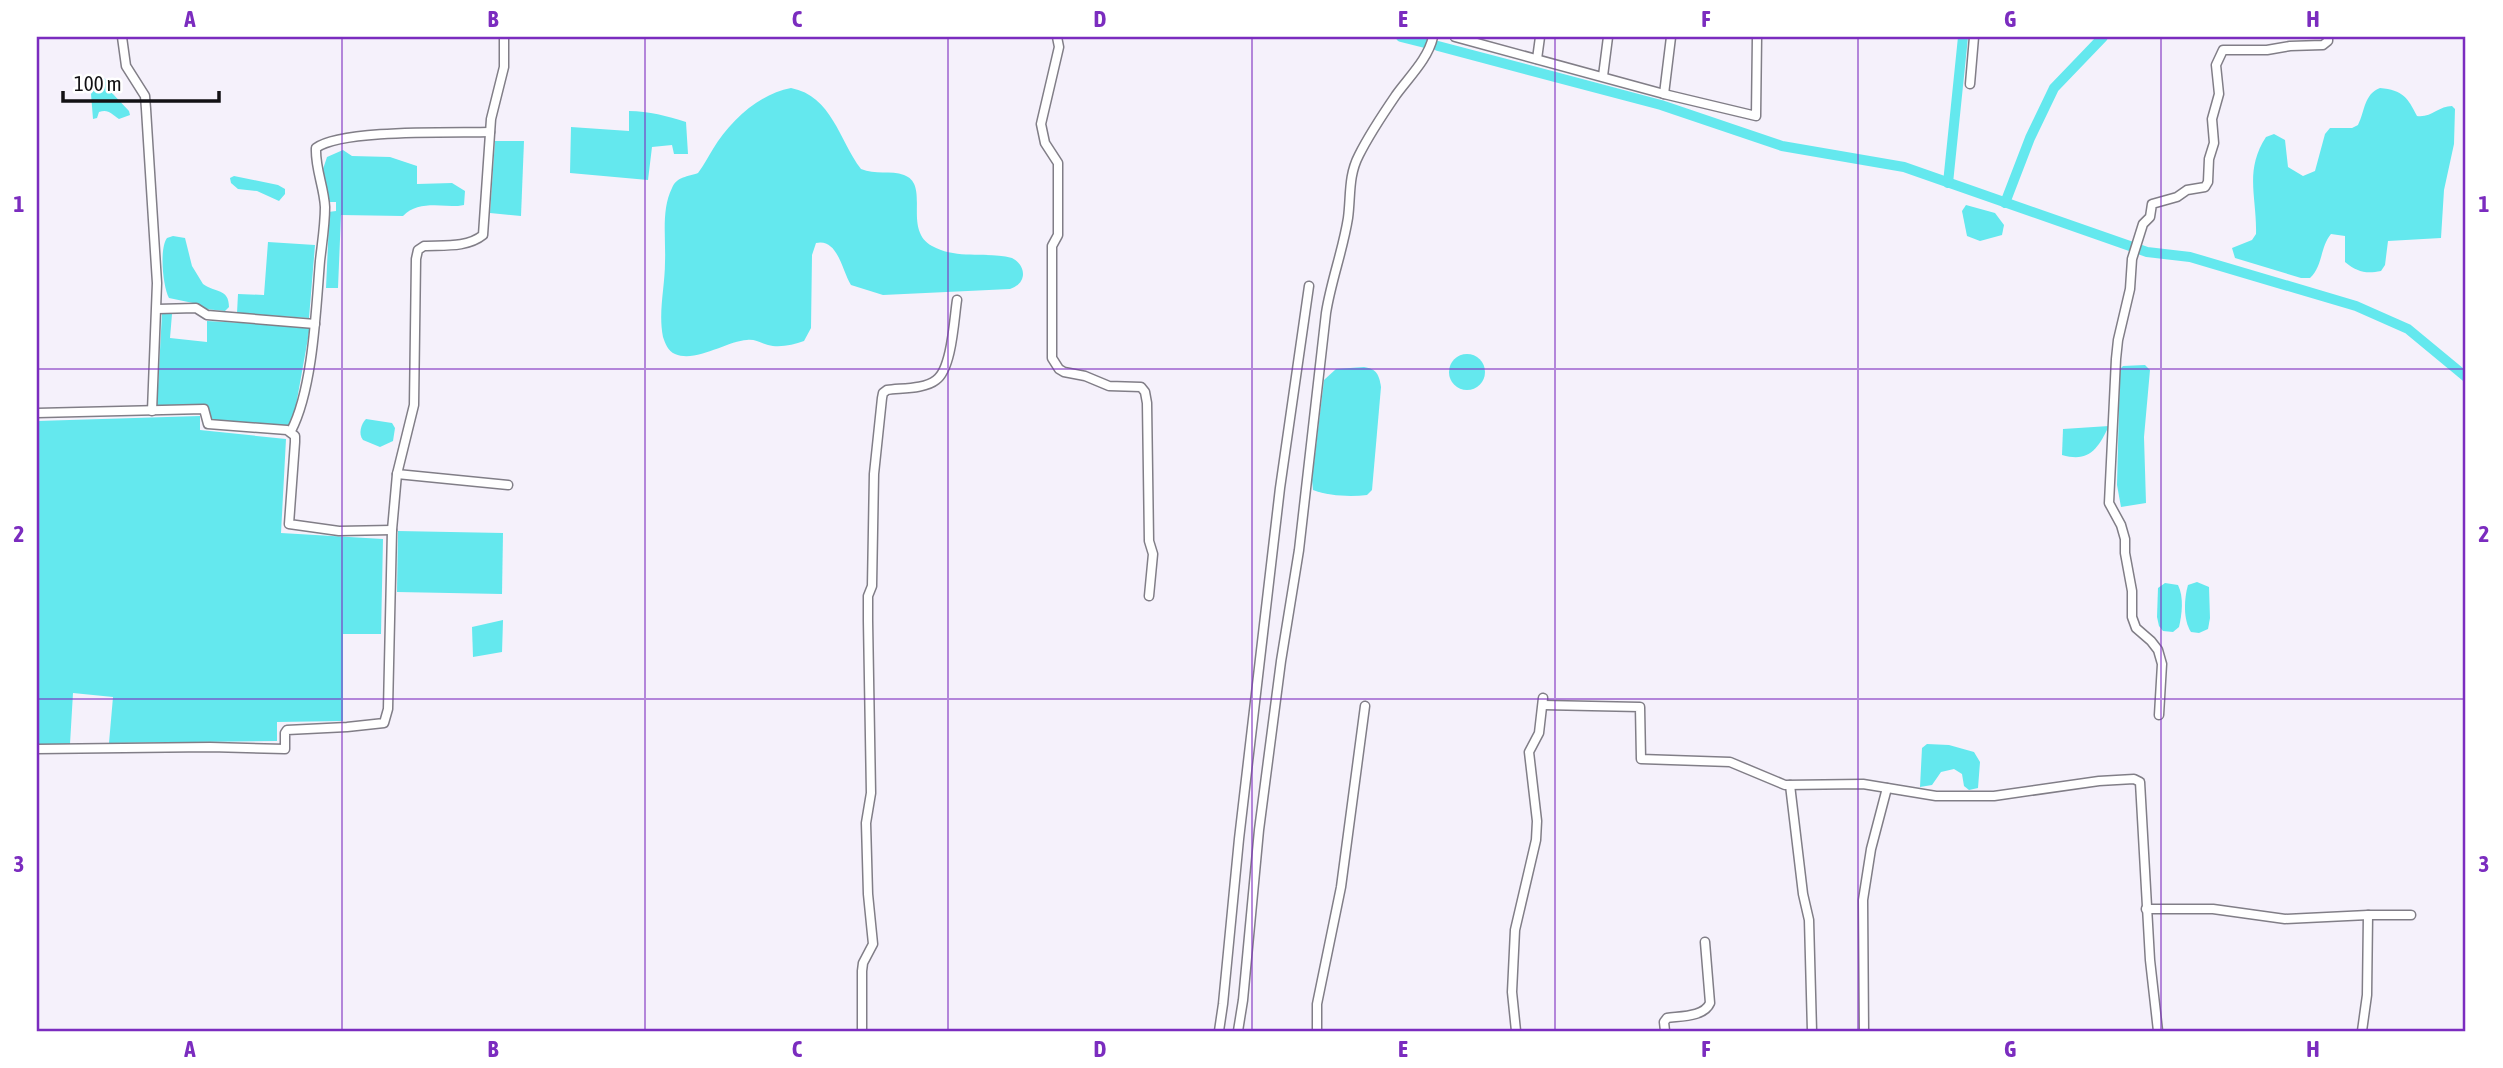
<svg xmlns="http://www.w3.org/2000/svg" width="2503" height="1068" font-family="'Asap Condensed',sans-serif">
	<style>
		.water { fill: #64e8ee }
		.lines { fill: none; stroke-linecap: round; stroke-linejoin: round }
		.canal { stroke: #64e8ee; stroke-width: 10 }
		.minor-casing { stroke: #817e87; stroke-width: 11 }
		.minor { stroke: #fff; stroke-width: 8 }
		.grid { fill: none; stroke: #7b2cbf; stroke-width: 2; stroke-opacity: 0.55 }
		.neatline { fill: none; stroke: #7b2cbf; stroke-width: 2.5 }
		.grid-label { font-size: 23px; text-anchor: middle; font-weight: bold; fill: #7b2cbf }
	</style>
	<rect width="100%" height="100%" fill="#f5f1fb"/>
	<g class="water">
		<path d="M 103,77 L 111,85 L 112,93 L 129,111 L 130,115 L 119,119 C 111,114 109,109 99,112 L 97,118 L 93,119 L 91,94 Z"/>
		<path d="M 791,88 C 832,96 839,140 861,169 C 875,175 891,170 904,175 C 931,185 902,229 932,246 C 957,260 985,251 1012,258 C 1026,265 1028,283 1010,289 L 883,295 L 851,285 C 842,271 838,238 816,243 L 812,255 L 811,328 L 804,341 C 793,345 779,348 768,345 C 760,343 755,339 747,340 C 727,341 696,363 675,354 C 668,351 665,343 663,337 C 658,312 665,287 665,262 C 666,238 661,210 672,188 C 677,176 688,177 698,173 C 704,165 708,157 713,149 C 730,121 759,94 791,88 Z"/>
		<path d="M 2380,88 C 2403,90 2408,98 2417,116 C 2431,118 2439,106 2452,106 L 2455,109 L 2454,144 L 2444,190 L 2441,238 L 2388,241 L 2385,265 L 2381,271 C 2366,274 2357,272 2345,262 L 2345,236 L 2331,234 C 2320,247 2323,266 2310,278 L 2301,278 L 2235,258 L 2232,248 L 2252,240 L 2256,234 C 2257,197 2244,171 2266,137 L 2274,134 L 2285,140 L 2288,167 L 2303,176 L 2315,171 L 2325,134 L 2330,128 L 2352,128 L 2358,125 C 2365,111 2364,94 2380,88 Z"/>
		<path d="M 629,111 C 649,111 667,116 686,122 L 688,154 L 674,154 L 672,145 L 652,147 L 648,180 L 570,173 L 571,127 L 629,131 Z"/>
		<polygon points="495,141 524,141 521,216 490,213"/>
		<path d="M 343,150 L 352,156 L 390,157 L 417,166 L 417,184 L 452,183 L 465,191 L 464,205 L 458,206 C 439,206 417,201 403,216 L 341,215 L 338,288 L 326,288 L 329,222 L 328,212 L 336,211 L 336,202 L 328,202 L 323,169 L 327,157 Z"/>
		<polygon points="234,176 278,185 285,189 285,194 279,201 257,191 238,189 231,183 230,178"/>
		<polygon points="1966,205 1995,213 2004,225 2002,235 1980,241 1967,236 1962,211"/>
		<path d="M 173,236 L 185,238 L 192,266 L 203,284 C 215,293 229,288 229,307 L 225,311 L 205,309 L 193,303 L 169,298 C 163,287 159,249 167,238 Z"/>
		<polygon points="268,242 315,245 309,318 237,313 238,294 264,295"/>
		<path d="M 162,313 L 172,314 L 170,338 L 207,342 L 207,321 L 310,327 L 293,422 L 288,426 L 283,426 L 216,423 C 209,418 211,410 203,405 L 157,406 Z"/>
		<circle cx="1467" cy="372" r="18"/>
		<polygon points="2145,365 2150,370 2144,437 2146,503 2121,507 2117,485 2120,369 2123,366"/>
		<path d="M 1364,367 C 1377,369 1379,375 1381,387 L 1372,490 L 1367,495 C 1350,497 1329,496 1313,490 L 1312,480 L 1324,380 L 1336,369 Z"/>
		<polygon points="200,416 200,430 286,439 281,533 383,539 381,634 343,634 343,721 277,722 277,741 109,743 113,697 73,693 70,744 37,744 37,421"/>
		<path d="M 366,419 L 392,423 L 395,428 L 393,441 L 380,447 L 363,440 C 358,434 361,424 366,419 Z"/>
		<path d="M 2109,426 C 2098,448 2090,463 2062,455 L 2063,429 Z"/>
		<polygon points="398,531 503,533 502,594 397,592"/>
		<path d="M 2197,582 L 2209,587 L 2210,618 L 2208,629 L 2199,633 L 2191,632 C 2183,620 2184,599 2188,585 Z"/>
		<path d="M 2165,583 L 2178,585 C 2184,597 2182,614 2179,627 L 2173,632 L 2163,631 L 2159,626 L 2157,617 L 2158,588 Z"/>
		<polygon points="503,620 502,652 473,657 472,627"/>
		<polygon points="1927,744 1949,745 1974,752 1980,762 1978,788 1969,790 1964,786 1962,774 1954,769 1941,772 1932,785 1920,787 1922,748"/>
	</g>
	<g class="lines">
		<g class="canal">
			<polyline points="1401,37 1425,43"/>
			<polyline points="1438,46 1661,105 1782,146 1904,167 2147,252 2190,257 2356,306 2408,329 2466,377"/>
			<polyline points="1948,183 1963,37"/>
			<polyline points="2005,203 2030,138 2054,88 2103,37"/>
		</g>
		<defs>
			<g id="minor">
				<polyline points="122,37 126,66 145,96 146,109 157,283 152,411"/>
				<polyline points="1057,37 1059,47 1041,124 1045,143 1058,163 1058,235 1052,246 1052,358 1059,369 1064,372 1085,376 1109,386 1141,387 1145,392 1147,403 1149,541 1153,554 1149,596"/>
				<polyline points="1455,37 1664,94 1756,116 1757,37"/>
				<polyline points="1537,59 1540,37"/>
				<polyline points="1603,76 1608,37"/>
				<polyline points="1970,84 1974,37"/>
				<polyline points="1664,94 1671,37"/>
				<polyline points="157,309 196,308 207,315 315,324"/>
				<polyline points="37,413 204,409 208,424 287,430 295,436 295,442 289,524 339,531 392,530"/>
				<path d="M 291,431 C 313,389 316,309 320,261 C 322,243 325,225 325,207 C 324,187 315,168 316,148 C 342,129 454,133 490,132"/>
				<polyline points="397,474 508,485"/>
				<polyline points="1543,705 1640,707 1641,759 1730,762 1785,785 1863,784 1936,796 1994,796 2099,781 2134,779 2140,782 2150,960 2158,1031"/>
				<polyline points="2159,715 2162,664 2158,650 2151,641 2136,628 2132,617 2132,591 2125,553 2125,539 2121,525 2109,503 2116,359 2118,340 2130,289 2132,259 2143,224 2150,217 2152,204 2177,197 2187,190 2205,187 2208,182 2209,159 2214,143 2212,119 2219,94 2216,65 2223,50 2267,50 2290,46 2323,45 2328,41 2328,37"/>
				<path d="M 37,749 L 210,747 L 285,749 L 285,733 L 287,730 L 347,727 L 384,723 L 388,709 L 392,530 L 397,474 L 414,405 L 416,259 L 418,250 L 424,246 C 443,245 467,248 483,235 L 491,119 L 504,67 L 504,37"/>
				<polyline points="1790,785 1803,894 1809,920 1812,1031"/>
				<polyline points="2146,909 2213,909 2285,919 2368,915"/>
				<path d="M 862,1031 L 862,971 L 863,963 L 873,944 L 868,894 L 866,823 L 871,793 L 868,621 L 868,596 L 872,586 L 874,474 L 882,398 L 883,393 L 887,390 C 901,388 925,389 936,380 C 952,369 954,319 957,300"/>
				<polyline points="1219,1031 1223,1004 1239,839 1280,488 1309,286"/>
				<path d="M 1238,1031 L 1243,1000 L 1259,830 L 1281,661 L 1299,550 L 1326,313 C 1331,281 1343,250 1348,218 C 1351,196 1348,176 1359,155 C 1369,135 1383,114 1396,95 C 1409,77 1428,59 1433,37"/>
				<polyline points="1317,1031 1317,1004 1341,887 1365,706"/>
				<polyline points="1516,1031 1512,992 1515,930 1536,840 1537,821 1529,752 1539,733 1543,698"/>
				<path d="M 1665,1031 L 1664,1022 L 1667,1018 C 1681,1016 1704,1017 1710,1003 L 1705,942"/>
				<polyline points="1864,1031 1863,900 1871,849 1887,788"/>
				<polyline points="2362,1031 2367,995 2368,915 2411,915"/>
			</g>
		</defs>
		<use href="#minor" class="minor-casing"/>
		<use href="#minor" class="minor"/>
	</g>
	<path class="grid" d="M 342,37 L 342,1031M 645,37 L 645,1031M 948,37 L 948,1031M 1252,37 L 1252,1031M 1555,37 L 1555,1031M 1858,37 L 1858,1031M 2161,37 L 2161,1031M 37,369 L 2466,369M 37,699 L 2466,699"/>
	<rect width="2503" height="1068" fill="none" stroke="#ffffff" stroke-width="77"/>
	<path d="M63 91v10h156v-10" fill="none" stroke="#121114" stroke-width="3.5"/>
	<text x="74" y="91" font-size="21" fill="#121114" stroke="#ffffff" stroke-width="5" paint-order="stroke">100 m</text>
	<rect x="38" y="38" width="2426" height="992" class="neatline"/>
	<g class="grid-label">
		<text x="190" y="27">A</text>
		<text x="493" y="27">B</text>
		<text x="797" y="27">C</text>
		<text x="1100" y="27">D</text>
		<text x="1403" y="27">E</text>
		<text x="1706" y="27">F</text>
		<text x="2010" y="27">G</text>
		<text x="2313" y="27">H</text>
		<text x="19" y="212">1</text>
		<text x="2484" y="212">1</text>
		<text x="19" y="542">2</text>
		<text x="2484" y="542">2</text>
		<text x="19" y="872">3</text>
		<text x="2484" y="872">3</text>
		<text x="190" y="1057">A</text>
		<text x="493" y="1057">B</text>
		<text x="797" y="1057">C</text>
		<text x="1100" y="1057">D</text>
		<text x="1403" y="1057">E</text>
		<text x="1706" y="1057">F</text>
		<text x="2010" y="1057">G</text>
		<text x="2313" y="1057">H</text>
	</g>
</svg>
